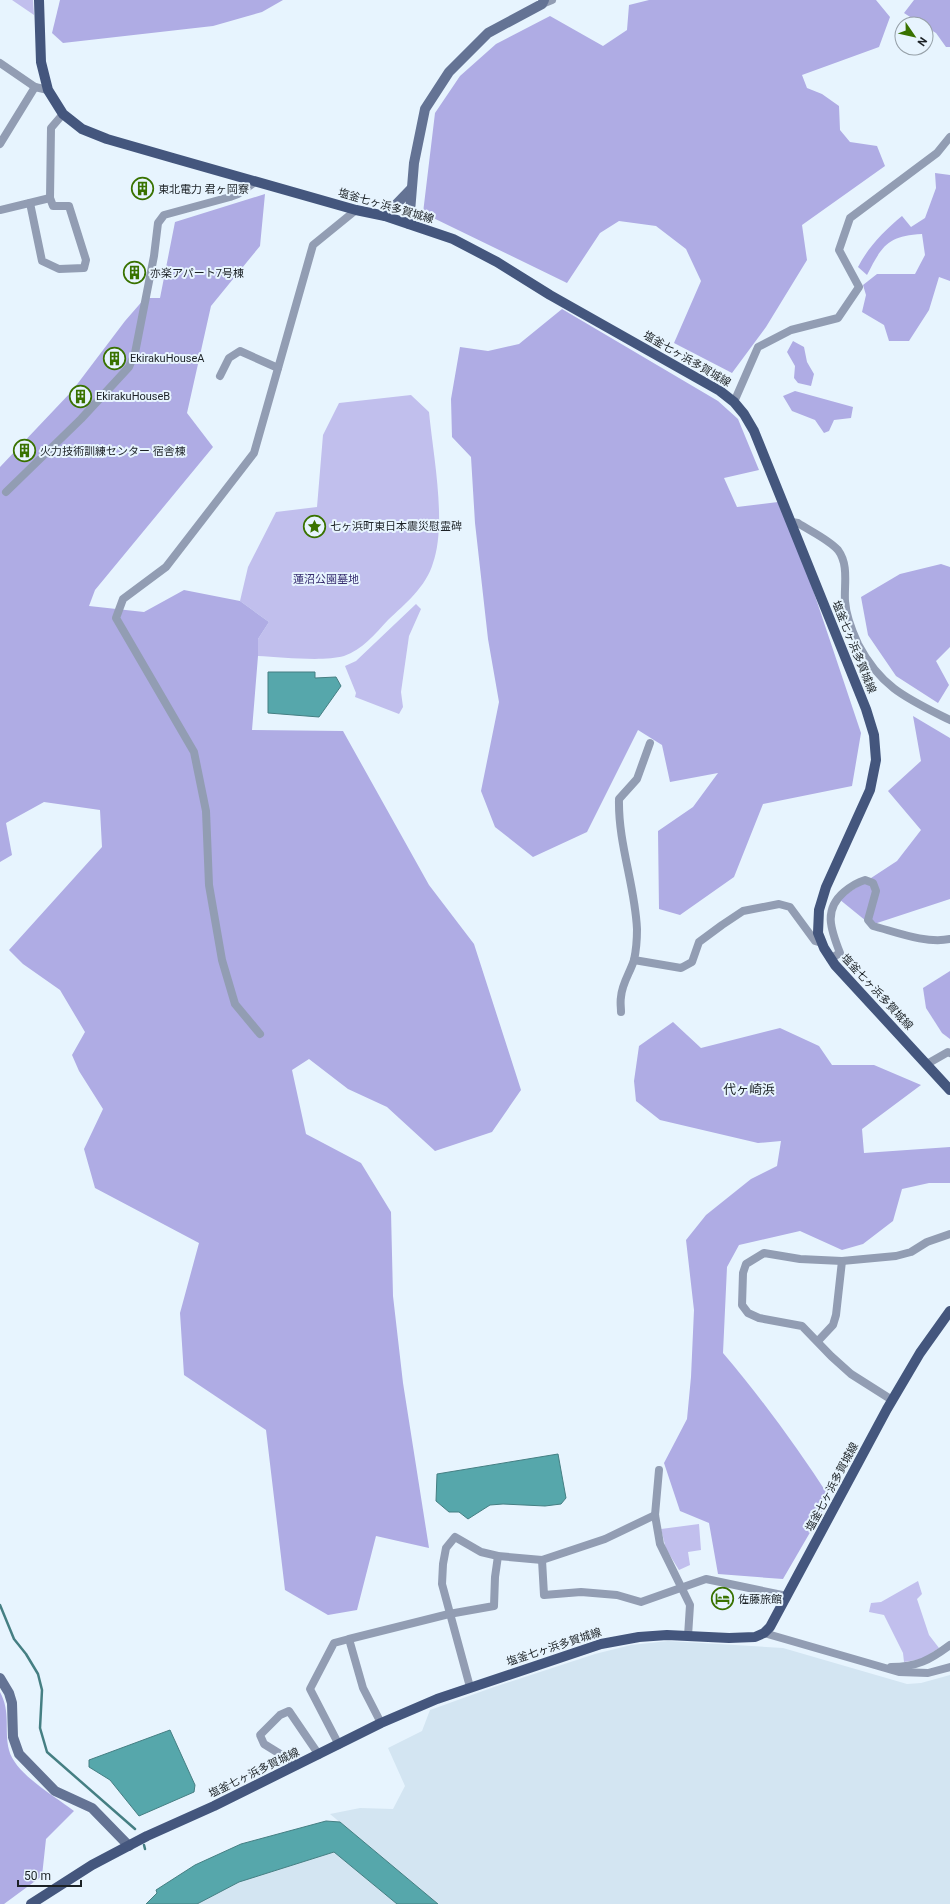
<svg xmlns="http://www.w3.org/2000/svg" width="950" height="1904" font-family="Roboto,'Noto Sans JP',sans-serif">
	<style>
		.built { fill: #d3e5f2 }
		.green { fill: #c1bfed }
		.forest { fill: #aface4 }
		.water { fill: #56a7ab; stroke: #457f83 }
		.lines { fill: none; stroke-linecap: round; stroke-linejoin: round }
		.stream { stroke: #457f83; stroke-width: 2.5 }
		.street { stroke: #929db3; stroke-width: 8 }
		.secondary { stroke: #647394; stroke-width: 10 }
		.primary { stroke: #44567d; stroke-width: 10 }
		.labels { text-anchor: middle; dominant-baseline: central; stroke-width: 4; stroke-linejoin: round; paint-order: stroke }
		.poi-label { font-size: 11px; fill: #1c2226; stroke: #e7f4fe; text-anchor: start }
		.street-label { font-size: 11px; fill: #1c2226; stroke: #e7f4fe }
		.park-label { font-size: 11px; fill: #392f71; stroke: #e7f4fe }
		.quarter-label { font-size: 13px; fill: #1c2226; stroke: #e7f4fe }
	</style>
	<rect width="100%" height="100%" fill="#e7f4fe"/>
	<g class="built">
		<polygon points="668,1641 783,1648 907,1684 921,1683 950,1675 950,1904 438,1904 330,1814 360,1808 393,1809 405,1786 388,1748 422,1731 430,1710 494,1687 595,1654 631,1645"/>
		<polygon points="334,1852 397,1904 197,1904 239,1882"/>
	</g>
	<g class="green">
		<polygon points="12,0 33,0 34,15"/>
		<path d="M 411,395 L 429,412 C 433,455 447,523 433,563 C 426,587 405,604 388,620 C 375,634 362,650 344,656 C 323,662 281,657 258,656 L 258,639 L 269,622 L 240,601 L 248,567 L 276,512 L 317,507 L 323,435 L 339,403 Z"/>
		<polygon points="416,604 421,609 409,636 401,692 403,707 399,714 355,697 356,693 345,666 356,661"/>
		<polygon points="699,1524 701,1550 688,1552 690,1565 679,1570 666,1549 661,1529"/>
		<polygon points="918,1581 922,1594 917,1599 929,1635 939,1648 922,1659 904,1662 903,1653 884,1615 869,1612 871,1603 881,1602"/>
	</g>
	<g class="forest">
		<polygon points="60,0 283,0 262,12 213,26 63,43 52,33"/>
		<polygon points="649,0 876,0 890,17 879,47 802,75 807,88 822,94 839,106 840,130 850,142 877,146 885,166 802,225 807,260 766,327 732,373 674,343 701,281 686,249 656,226 619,221 600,233 567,283 423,213 435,113 460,76 496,44 550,16 603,46 627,30 629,5"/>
		<polygon points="914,0 950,0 950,47 946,47 936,33 926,27 926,24 921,24 904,13"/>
		<path d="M 935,173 L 950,175 L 950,281 L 939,277 L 929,310 L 909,341 L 889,341 L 884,325 L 862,312 L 866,295 L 863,285 L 877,274 L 915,274 L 925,255 L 922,234 C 887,236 882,246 867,275 L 858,267 C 869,246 884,231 902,216 L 911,227 L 925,218 L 936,188 Z"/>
		<polygon points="265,194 260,246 211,306 187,413 213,447 95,590 89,606 144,612 184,590 240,601 269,622 258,639 258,656 252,730 343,731 429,885 474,944 521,1090 492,1132 435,1151 387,1107 348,1089 309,1059 292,1070 306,1134 361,1163 391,1212 393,1296 403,1383 429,1548 376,1536 357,1610 328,1615 285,1590 266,1430 184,1375 180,1313 199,1243 95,1188 84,1149 103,1109 79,1071 72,1055 85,1032 60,990 23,964 9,950 102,847 100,810 44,802 6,823 12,855 0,862 0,467 72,391 125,321 145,298 160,298 175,222"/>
		<polygon points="562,309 718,401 738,419 759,470 724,478 737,507 778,502 805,566 861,733 852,786 763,804 734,877 680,915 659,909 658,831 693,807 718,773 670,782 662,745 638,730 587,832 533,857 495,827 481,791 499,702 488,639 475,523 471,457 452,437 451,399 460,347 488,351 519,344"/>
		<polygon points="793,341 804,347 807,362 814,374 811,386 798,383 794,378 795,366 787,352"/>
		<polygon points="795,391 853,407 851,418 834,420 829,431 824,433 815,420 792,411 783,396"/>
		<polygon points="941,564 950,567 950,647 936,661 949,685 938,703 896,676 868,635 861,597 900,574"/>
		<polygon points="913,716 950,738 950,899 871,925 839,899 897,861 921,830 888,791 921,761"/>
		<polygon points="950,971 950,1039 942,1033 926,1008 923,988"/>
		<path d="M 673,1022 L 701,1048 L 780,1028 L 819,1046 L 832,1065 L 874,1065 L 921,1085 L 862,1129 L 864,1153 L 950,1147 L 950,1183 L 929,1183 L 902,1189 L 893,1221 L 863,1244 L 842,1250 L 800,1231 L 739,1245 L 727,1267 L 723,1353 C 762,1399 797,1447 830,1498 L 783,1579 L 718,1574 L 709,1523 L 680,1511 L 664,1463 L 687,1419 L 691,1377 L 694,1310 L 686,1240 L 706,1215 L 751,1179 L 777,1166 L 781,1141 L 758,1143 L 660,1120 L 636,1101 L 634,1081 L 639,1046 Z"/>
		<path d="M 0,1692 C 11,1712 4,1730 9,1750 C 15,1774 56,1797 74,1811 L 46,1839 L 42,1876 L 4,1904 L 0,1904 Z"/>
	</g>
	<g class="water">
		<polygon points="268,672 315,672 315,678 336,677 341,686 319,717 268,713"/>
		<polygon points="558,1454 566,1498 561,1504 545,1506 503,1504 490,1505 468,1519 459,1512 449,1512 436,1501 437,1474"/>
		<polygon points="170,1730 195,1785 194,1792 139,1816 110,1780 89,1767 89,1760"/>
		<polygon points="326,1821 340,1822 438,1904 397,1904 334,1852 239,1882 197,1904 146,1904 157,1893 156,1890 195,1865 241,1844"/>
	</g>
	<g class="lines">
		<g class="stream">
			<polyline points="0,1605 14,1639 26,1654 38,1674 42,1690 40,1728 47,1752 135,1829"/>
			<polyline points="144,1845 145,1849"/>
		</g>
		<g class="street">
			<polyline points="542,4 552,0"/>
			<polyline points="0,63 35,87 48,90"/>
			<polyline points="0,144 35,87"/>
			<polyline points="30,203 42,261 59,269 84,268 86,260 69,206 53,206 50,198"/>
			<polyline points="0,210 50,198 51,128 63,114"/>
			<polyline points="220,376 229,358 240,351 278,368"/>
			<polyline points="734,402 758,347 791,330 838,318 859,287 839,250 850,218 937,153 950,137"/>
			<polyline points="6,492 81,419 129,367 135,353 154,256 158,223 164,215 230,197 238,194 255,182"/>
			<path d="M 792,522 L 798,523 C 810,531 828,539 838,550 C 849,565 844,584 845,601 C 846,616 852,631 858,644 C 881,688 908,699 950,720"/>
			<path d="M 830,959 L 840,953 C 831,930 823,910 844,892 C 850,887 858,882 865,880 L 873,883 L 876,891 L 868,920 L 873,926 C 896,932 926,944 950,939"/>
			<polyline points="634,960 681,968 692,962 699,942 722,925 743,911 779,904 790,907 815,941 822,943"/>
			<path d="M 621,1012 C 621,1007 620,1002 621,997 C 622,983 630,973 634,960 C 636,951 637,938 637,929 C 635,885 618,844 619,799 L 637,779 L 650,743"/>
			<polyline points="260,1034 235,1004 222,960 209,885 206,811 194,752 116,618 123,599 166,567 254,453 313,245 356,210"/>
			<polyline points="927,1064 948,1052 950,1053"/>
			<polyline points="818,1341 833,1325 836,1315 842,1261"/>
			<polyline points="892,1400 851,1374 831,1356 802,1326 759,1318 748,1313 742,1305 743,1273 746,1264 764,1253 800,1259 842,1261 896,1256 911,1252 927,1242 950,1234"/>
			<polyline points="659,1470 655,1515 660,1544 690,1605 688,1636"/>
			<polyline points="542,1560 544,1595 581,1592 617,1595 641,1602 706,1579 787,1596"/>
			<polyline points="764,1633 899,1672 928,1673 950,1667"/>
			<path d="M 891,1667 C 917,1667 930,1660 950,1645"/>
			<polyline points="470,1687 442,1584 443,1564 446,1548 455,1537 481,1552 498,1556 542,1560 605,1539 655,1515"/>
			<polyline points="381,1723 363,1688 349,1639 449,1614 494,1606 495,1577 498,1556"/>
			<polyline points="339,1745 310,1689 334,1643 349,1639"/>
			<polyline points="298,1765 264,1744 260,1735 280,1715 289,1711 319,1755"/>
		</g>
		<g class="secondary">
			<polyline points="385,216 411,189"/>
			<polyline points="409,224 414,163 425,109 449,72 488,33 542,4 544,0"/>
			<polyline points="0,1678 9,1693 12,1703 13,1737 19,1754 55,1791 92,1808 129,1846"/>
		</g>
		<g class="primary">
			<polyline points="39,0 41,62 48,90 63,114 82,129 107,139 173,158 356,210 385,216 453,239 497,262 550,295 720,391 734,402 744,414 754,431 866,709 874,735 876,760 870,790 826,887 819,910 818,933 824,948 835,965 950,1090"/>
			<polyline points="31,1904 92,1865 147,1836 214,1806 381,1723 437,1699 601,1644 639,1637 667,1635 729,1638 755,1637 764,1633 770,1627 887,1409 920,1353 950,1311"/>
		</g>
	</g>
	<defs>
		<symbol id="building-ring" viewBox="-11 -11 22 22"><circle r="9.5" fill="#e7f4fe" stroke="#397200" stroke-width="1.5"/><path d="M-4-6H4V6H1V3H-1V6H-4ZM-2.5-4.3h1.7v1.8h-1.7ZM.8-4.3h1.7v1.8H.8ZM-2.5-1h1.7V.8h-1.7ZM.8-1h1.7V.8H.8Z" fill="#397200"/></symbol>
		<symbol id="sight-ring" viewBox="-11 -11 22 22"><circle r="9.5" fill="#e7f4fe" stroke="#397200" stroke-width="1.5"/><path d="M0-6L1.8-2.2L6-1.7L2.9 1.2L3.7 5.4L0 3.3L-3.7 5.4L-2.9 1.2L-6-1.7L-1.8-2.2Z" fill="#397200"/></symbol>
		<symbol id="hotel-ring" viewBox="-11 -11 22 22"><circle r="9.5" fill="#e7f4fe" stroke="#397200" stroke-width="1.5"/><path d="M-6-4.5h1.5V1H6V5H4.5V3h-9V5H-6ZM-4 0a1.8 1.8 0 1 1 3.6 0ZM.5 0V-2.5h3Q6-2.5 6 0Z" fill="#397200"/></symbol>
	</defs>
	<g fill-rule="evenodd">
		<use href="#building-ring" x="130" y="176" width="25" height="25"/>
		<use href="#building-ring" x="122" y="260" width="25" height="25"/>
		<use href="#building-ring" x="102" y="346" width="25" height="25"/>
		<use href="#building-ring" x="68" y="384" width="25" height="25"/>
		<use href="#building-ring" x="12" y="438" width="25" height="25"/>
		<use href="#sight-ring" x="302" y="514" width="25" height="25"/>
		<use href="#hotel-ring" x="710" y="1586" width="25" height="25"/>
	</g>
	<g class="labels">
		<g class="poi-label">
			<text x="158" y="189">東北電力 君ヶ岡寮</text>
			<text x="150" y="273">亦楽アパート7号棟</text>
			<text x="130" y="358">EkirakuHouseA</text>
			<text x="96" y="396">EkirakuHouseB</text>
			<text x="40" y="451">火力技術訓練センター 宿舎棟</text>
			<text x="330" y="526">七ヶ浜町東日本震災慰霊碑</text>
			<text x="738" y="1599">佐藤旅館</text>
		</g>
		<g class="street-label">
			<text transform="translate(386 206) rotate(16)">塩釜七ヶ浜多賀城線</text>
			<text transform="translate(687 359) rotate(30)">塩釜七ヶ浜多賀城線</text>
			<text transform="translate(854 647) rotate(68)">塩釜七ヶ浜多賀城線</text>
			<text transform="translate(877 992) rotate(47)">塩釜七ヶ浜多賀城線</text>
			<text transform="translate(832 1487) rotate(-62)">塩釜七ヶ浜多賀城線</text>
			<text transform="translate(554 1647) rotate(-18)">塩釜七ヶ浜多賀城線</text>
			<text transform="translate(254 1773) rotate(-26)">塩釜七ヶ浜多賀城線</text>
		</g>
		<g class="park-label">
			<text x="326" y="579">蓮沼公園墓地</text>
		</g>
		<g class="quarter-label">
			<text x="749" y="1089">代ヶ崎浜</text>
		</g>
	</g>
	<g transform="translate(914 36) rotate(124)"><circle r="19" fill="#e7f4fe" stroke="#96a0a8"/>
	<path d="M0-3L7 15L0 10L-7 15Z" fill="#397200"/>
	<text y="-6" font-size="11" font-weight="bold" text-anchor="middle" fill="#1c2226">N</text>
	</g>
	<path d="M18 1880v6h63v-6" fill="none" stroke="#1c2226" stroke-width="2"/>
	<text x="24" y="1880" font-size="12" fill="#1c2226" stroke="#e7f4fe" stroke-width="3" paint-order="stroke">50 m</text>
</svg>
